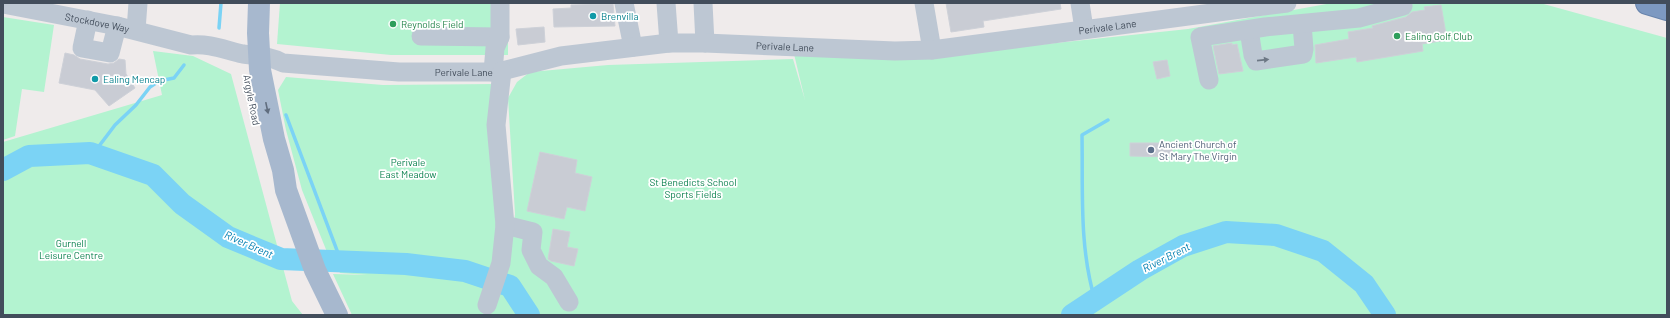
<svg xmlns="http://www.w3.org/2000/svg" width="1670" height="318" font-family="Barlow,sans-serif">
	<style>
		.green { fill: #b3f3d0 }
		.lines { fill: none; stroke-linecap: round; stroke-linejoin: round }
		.stream { stroke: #7bd3f5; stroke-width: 3.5 }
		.river { stroke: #7bd3f5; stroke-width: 22 }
		.building { fill: #c9ccd4; stroke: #ced1d8 }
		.highway-casing { stroke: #6884ac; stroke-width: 24 }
		.minor { stroke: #bdc7d3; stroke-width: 19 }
		.major { stroke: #a7b8ce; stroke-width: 22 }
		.highway { stroke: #7d99c1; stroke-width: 22 }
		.oneway { fill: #6d7885 }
		.oneway2 { fill: #606d7e }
		.culture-dot { fill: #0f9aa8; stroke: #fff; stroke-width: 1.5 }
		.leisure-dot { fill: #2e9e5b; stroke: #fff; stroke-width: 1.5 }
		.service-dot { fill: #5c6f8a; stroke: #fff; stroke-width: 1.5 }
		.labels { text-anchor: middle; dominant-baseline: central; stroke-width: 3.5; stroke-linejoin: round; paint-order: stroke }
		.culture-label { font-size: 10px; fill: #0d838f; stroke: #fff; text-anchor: start }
		.street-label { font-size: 10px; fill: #424d5b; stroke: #fff }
		.leisure-label { font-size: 10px; fill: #27864d; stroke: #fff; text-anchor: start }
		.service-label { font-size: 10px; fill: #4e5e75; stroke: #fff; text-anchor: start }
		.park-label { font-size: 10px; fill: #0d8250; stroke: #fff }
		.water-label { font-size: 11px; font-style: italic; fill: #007eb0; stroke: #fff }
	</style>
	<rect width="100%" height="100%" fill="#efebeb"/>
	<g class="green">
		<polygon points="280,3 508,3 508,55 391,55 277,44"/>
		<polygon points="1332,3 1540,3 1667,38 1667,315 352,315 333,274 367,275 340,273 331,252 327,252 302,190 286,130 278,90 286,77 383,85 494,84 509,267 515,214 508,98 517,82 530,72 608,65 793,59 805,100 794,54 981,51 1188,29"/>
		<polygon points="3,17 54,25 44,92 22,89 15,136 3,140"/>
		<polygon points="153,51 193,56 231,74 292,301 303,315 3,315 3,142 162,95"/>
	</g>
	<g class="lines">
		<g class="stream">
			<polyline points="219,28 221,3"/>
			<polyline points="286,115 341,261"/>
			<polyline points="93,154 115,125 136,105 150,87 159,81 174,78 184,65"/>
			<path d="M 1095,300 C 1079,247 1083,190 1082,135 L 1108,120"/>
		</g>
		<g class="river">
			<polyline points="3,170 29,156 90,153 153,175 182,204 228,237 281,259 406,264 465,271 510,286 529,315"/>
			<polyline points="1072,315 1140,270 1183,246 1226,232 1276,235 1323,251 1364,284 1385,315"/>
		</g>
	</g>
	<g class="building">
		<polygon points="946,3 1060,3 1061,9 983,21 984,27 951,32"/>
		<polygon points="613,4 615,26 554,27 553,9 571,8 571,5"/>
		<polygon points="1441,5 1447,40 1422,44 1423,51 1357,62 1356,57 1316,63 1315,45 1349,39 1348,32 1373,28 1372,26 1406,17 1412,12 1425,10 1424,7"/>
		<polygon points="544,27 545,42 518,45 516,29"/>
		<polygon points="1232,43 1232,45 1237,44 1243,71 1219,74 1213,46"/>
		<polygon points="65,53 74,55 80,59 108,64 114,63 119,59 125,60 126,74 135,88 109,106 95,90 59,83"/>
		<polygon points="1167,60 1170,76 1157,79 1153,62"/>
		<polygon points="1130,143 1172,143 1172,157 1130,156"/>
		<polygon points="540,152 577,160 575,173 592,177 585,211 567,207 564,219 527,211"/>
		<polygon points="553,229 570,232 567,247 578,249 574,266 551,261 548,259"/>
	</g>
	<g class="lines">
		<defs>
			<polyline id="highway" points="1647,3 1667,9"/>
		</defs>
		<use href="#highway" class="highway-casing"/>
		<g class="minor">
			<polyline points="624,3 633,47"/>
			<polyline points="666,3 669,43"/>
			<polyline points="703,3 705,43"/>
			<polyline points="924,3 932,50"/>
			<polyline points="1080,3 1084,29"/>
			<path id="s1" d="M 3,4 L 117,26 L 191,45 C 209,43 225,50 243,54 C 258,56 270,56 283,63 L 399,72 L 493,72 L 502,71 L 561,56 L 669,43 L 705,43 L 895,51 L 932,50 L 1287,3"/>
			<polyline points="88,20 82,48 110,53 117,26"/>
			<polyline points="136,30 138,3"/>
			<polyline points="1249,30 1253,55 1256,61 1303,54 1304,49 1302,24"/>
			<polyline points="421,36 500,37"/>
			<polyline points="493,72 495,48 500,37 500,3"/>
			<polyline points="1209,80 1200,37 1265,27 1359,18 1403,6 1402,3"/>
			<polyline points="505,225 533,232 531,250 539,266 554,277 569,302"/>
			<polyline points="487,305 501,263 505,225 496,125 502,71"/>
		</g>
		<polyline class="major" points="259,3 258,33 260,70 274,139 283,170 286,190 315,270 337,315"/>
		<use href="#highway" class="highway"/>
	</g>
	<defs><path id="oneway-solid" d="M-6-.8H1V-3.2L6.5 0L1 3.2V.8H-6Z"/></defs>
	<use class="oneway" href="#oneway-solid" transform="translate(1263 60) rotate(-6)"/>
	<use class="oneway2" href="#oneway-solid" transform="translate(267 108) rotate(78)"/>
	<g class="culture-dot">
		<circle cx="593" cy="16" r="4"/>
		<circle cx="95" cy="79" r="4"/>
	</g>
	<g class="leisure-dot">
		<circle cx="393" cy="24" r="4"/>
		<circle cx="1397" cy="36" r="4"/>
	</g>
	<circle class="service-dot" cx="1151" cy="150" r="4"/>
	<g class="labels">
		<g class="culture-label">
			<text x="601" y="16">Brenvilla</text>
			<text x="103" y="79">Ealing Mencap</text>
		</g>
		<g class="street-label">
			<text stroke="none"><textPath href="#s1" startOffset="96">Stockdove Way</textPath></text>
			<text stroke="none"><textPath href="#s1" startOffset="1116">Perivale Lane</textPath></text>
			<text stroke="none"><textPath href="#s1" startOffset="792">Perivale Lane</textPath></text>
			<text stroke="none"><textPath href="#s1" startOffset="468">Perivale Lane</textPath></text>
			<text transform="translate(252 100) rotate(79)">Argyle Road</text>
		</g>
		<g class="leisure-label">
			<text x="401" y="24">Reynolds Field</text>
			<text x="1405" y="36">Ealing Golf Club</text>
		</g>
		<g class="service-label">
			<text x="1159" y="144">Ancient Church of<tspan x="1159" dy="12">St Mary The Virgin</tspan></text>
		</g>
		<g class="park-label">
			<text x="408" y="162">Perivale<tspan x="408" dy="12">East Meadow</tspan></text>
			<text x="693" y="182">St Benedicts School<tspan x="693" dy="12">Sports Fields</tspan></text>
			<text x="71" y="243">Gurnell<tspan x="71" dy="12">Leisure Centre</tspan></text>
		</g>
		<g class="water-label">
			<text transform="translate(249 244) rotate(24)">River Brent</text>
			<text transform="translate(1166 257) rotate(-27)">River Brent</text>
		</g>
	</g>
	<rect width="1670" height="318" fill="none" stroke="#424d5b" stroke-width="8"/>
</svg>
